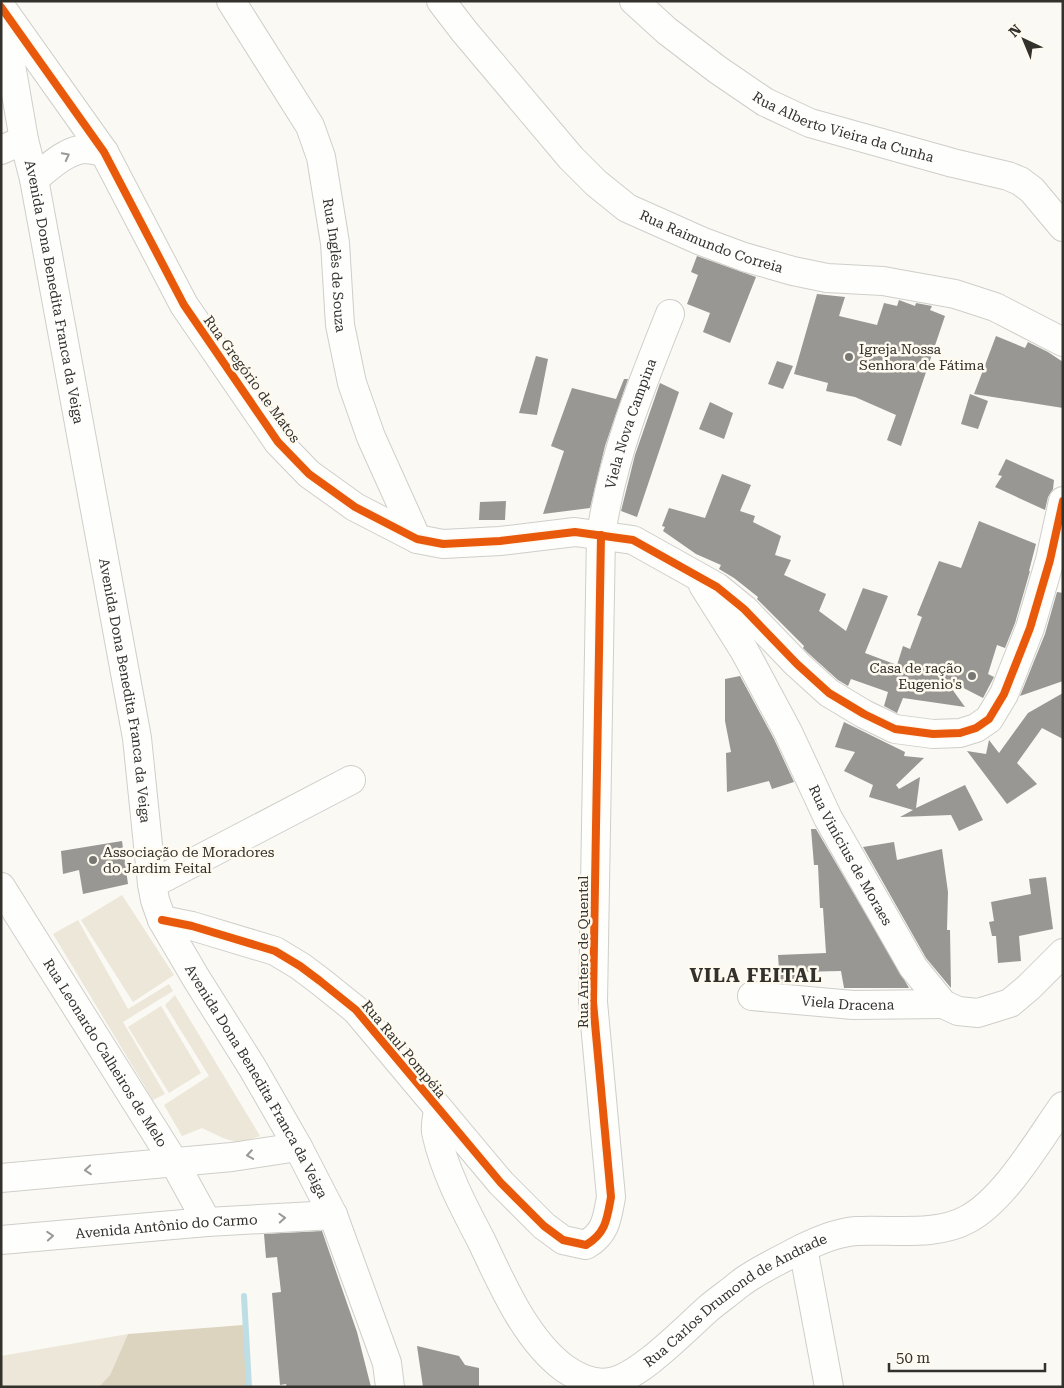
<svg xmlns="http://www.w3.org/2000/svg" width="1064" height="1388" font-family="'Roboto Serif',serif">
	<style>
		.green { fill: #ece7d8 }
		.forest { fill: #dcd4be }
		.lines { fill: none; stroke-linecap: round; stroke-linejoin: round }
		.stream { stroke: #bedee5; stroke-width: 6 }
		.building { fill: #989793 }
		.minor-casing { stroke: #cfceca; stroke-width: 30 }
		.major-casing { stroke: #cfceca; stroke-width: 30 }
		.minor { stroke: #fefefd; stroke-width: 28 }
		.major { stroke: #fefefd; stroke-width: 28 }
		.cycleway-casing { stroke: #fefaf0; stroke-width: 11 }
		.cycleway { stroke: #e8590c; stroke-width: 8 }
		.oneway { stroke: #989894 }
		.poi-dot { fill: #797772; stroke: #fefaf0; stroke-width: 2 }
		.labels { text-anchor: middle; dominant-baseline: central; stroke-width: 5; stroke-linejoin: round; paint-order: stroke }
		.street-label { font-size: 14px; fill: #33312c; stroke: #fefaf0 }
		.poi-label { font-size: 14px; fill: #33312c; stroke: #fefaf0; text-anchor: start }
		.district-label { font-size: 19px; font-weight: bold; letter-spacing: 1px; fill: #33312c; stroke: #fefaf0 }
	</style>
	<rect width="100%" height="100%" fill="#faf9f4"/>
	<g class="green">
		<polygon points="122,895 174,975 133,1002 81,920"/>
		<polygon points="78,920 128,1009 169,984 173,991 123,1022 165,1094 153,1100 53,934"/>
		<polygon points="175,995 260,1136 239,1143 223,1138 202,1128 182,1136 164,1105 209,1076 165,1005"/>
		<polygon points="161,1006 201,1073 169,1093 128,1027"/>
		<polygon points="128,1334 110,1375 99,1387 1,1387 1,1356"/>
	</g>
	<polygon class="forest" points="243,1325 248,1387 99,1387 110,1375 128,1334"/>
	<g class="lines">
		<polyline class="stream" points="244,1296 249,1387"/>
	</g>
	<g class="building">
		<polygon points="697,256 756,277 730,343 703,332 710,313 687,304 698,275 691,272"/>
		<polygon points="817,294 845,297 839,316 877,325 884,303 897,306 899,300 915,306 916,303 932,306 930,310 945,316 901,446 887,440 896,415 855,397 826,391 828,383 794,374"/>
		<polygon points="996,336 1025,348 1028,342 1048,352 1063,362 1063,408 974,394"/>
		<polygon points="536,356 548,359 537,415 519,413"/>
		<polygon points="777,361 793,366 783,389 768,384"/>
		<polygon points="624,379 628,379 605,446 590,508 543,514 564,451 551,446 572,388 616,399"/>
		<polygon points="660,383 679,392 637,517 621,511 635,455"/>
		<polygon points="970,394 988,401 978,429 961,424"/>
		<polygon points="710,402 733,413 724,439 699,429"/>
		<polygon points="1006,459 1054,480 1053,489 1048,497 1045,510 995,487 1002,476 998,475"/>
		<polygon points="722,474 751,485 740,511 755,516 753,522 781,536 775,555 791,560 784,575 826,594 819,611 846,631 863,588 888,596 865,653 897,665 903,646 910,649 922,617 917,615 939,561 961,568 979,521 1036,544 1029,571 1030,571 1015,623 1005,648 997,645 988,674 994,677 983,698 944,678 965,707 903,698 897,713 884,706 888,692 851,679 848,686 838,680 808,653 803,648 804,646 757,599 758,597 734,578 719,569 721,565 696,554 663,531 665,527 662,526 669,508 705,518"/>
		<polygon points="506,501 505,520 479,520 480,502"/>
		<polygon points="1057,592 1063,593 1063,681 1020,696 1045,634"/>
		<polygon points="740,676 774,739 794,782 772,789 769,781 727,792 726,753 731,752 725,721 725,679"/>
		<polygon points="1063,693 1063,739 1042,728 1017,763 1037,784 1007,804 967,751 986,754 989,740 999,753 1028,713"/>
		<polygon points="844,722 905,752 904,756 924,758 896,785 899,789 920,777 916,808 965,785 983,820 959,831 951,815 900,817 913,810 869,797 873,785 844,771 855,752 835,747"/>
		<polygon points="811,829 816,829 909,988 844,988 841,971 795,972 795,984 780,983 778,955 826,953 823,908 820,908 818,865 814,865"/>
		<polygon points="122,841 128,884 83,894 79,870 63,874 61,851"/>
		<polygon points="894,842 897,860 942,849 948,892 947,930 950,930 951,988 926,958 863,847"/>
		<polygon points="1046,877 1053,929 1019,936 1021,961 998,963 996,936 992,936 989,922 994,921 991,902 1031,894 1029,879"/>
		<polygon points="322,1231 357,1332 371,1387 287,1387 286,1384 280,1385 272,1293 281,1292 277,1257 266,1258 264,1234"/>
		<polygon points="417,1346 459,1356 465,1365 479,1368 479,1387 423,1387"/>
	</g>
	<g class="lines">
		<defs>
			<g id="minor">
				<path id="s1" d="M 231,1 L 310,126 L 321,157 L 335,243 L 340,325 L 352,383 L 371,437 L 417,539"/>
				<path id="s2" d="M 441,1 L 464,31 L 571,158 L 596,183 L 627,208 L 701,241 L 744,257 L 793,271 L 827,278 L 883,281 L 955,294 L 995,307 L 1063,342"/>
				<path id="s3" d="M 634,1 L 667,31 L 718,70 L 765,102 L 810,123 L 953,163 L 1008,176 L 1020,181 L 1032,190 L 1063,227"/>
				<polyline points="1,7 104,152 184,305 278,442 309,474 355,507 417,539 443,544 500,541 575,532 633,540 717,587 744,609 797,664 829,693 864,714 895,729 933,734 960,733 976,728 989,719 1004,694 1030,628 1050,560 1063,501"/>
				<polyline points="1,150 24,140"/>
				<path d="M 34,179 C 48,168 66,150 85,149 C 91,149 98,151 104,152"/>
				<path id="s4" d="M 703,585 L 744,650 L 788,732 L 828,818 L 913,967 L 943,1004 L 958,1011 L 978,1013 L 1010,1003 L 1029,987 L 1063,953"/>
				<polyline points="152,884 351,780"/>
				<path id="s5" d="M 1,887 L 174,1162 L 207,1222"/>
				<path id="s6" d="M 162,920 L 192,926 L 275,951 L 300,966 L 320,981 L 356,1010 L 501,1183 L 544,1226 L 563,1240 L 586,1245 C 606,1233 607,1219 611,1197 L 593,1002 L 601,535 C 612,458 641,386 670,314"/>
				<path id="s7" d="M 752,996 L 853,1005 L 943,1004"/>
				<path id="s8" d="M 438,1110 C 437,1117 435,1125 436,1132 C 444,1170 463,1206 481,1240 C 501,1282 525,1339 564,1368 C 577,1377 594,1385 610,1382 C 639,1378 687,1327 710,1307 C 720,1299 731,1291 742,1282 C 760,1269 782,1259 801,1249 C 817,1241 838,1232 857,1231 C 892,1229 936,1237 968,1219 C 1005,1199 1038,1141 1063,1106"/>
				<polyline points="1,1178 232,1157 298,1147"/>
				<path id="s9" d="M 1,1240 L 207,1222 L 333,1215"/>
				<polyline points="803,1248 829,1387"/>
			</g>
			<g id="major">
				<path id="s10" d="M 1,7 L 24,140 L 34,179 L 137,738 L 152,884 L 155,900 L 162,920 L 196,978 L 252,1067 L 298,1147 L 333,1215 L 387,1363 L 390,1387"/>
			</g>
		</defs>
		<use href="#minor" class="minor-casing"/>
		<use href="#major" class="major-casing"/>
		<use href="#minor" class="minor"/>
		<use href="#major" class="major"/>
		<defs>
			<g id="cycleway">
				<polyline points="1,7 104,152 184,305 278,442 309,474 355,507 417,539 443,544 500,541 575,532 633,540 717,587 744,609 797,664 829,693 864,714 895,729 933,734 960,733 976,728 989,719 1004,694 1030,628 1050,560 1063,501"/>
				<path d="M 162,920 L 192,926 L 275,951 L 300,966 L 320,981 L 356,1010 L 501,1183 L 544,1226 L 563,1240 L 586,1245 C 606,1233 607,1219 611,1197 L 593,1002 L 601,535"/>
			</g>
		</defs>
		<use href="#cycleway" class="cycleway-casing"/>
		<use href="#cycleway" class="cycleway"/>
	</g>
	<defs><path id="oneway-chevron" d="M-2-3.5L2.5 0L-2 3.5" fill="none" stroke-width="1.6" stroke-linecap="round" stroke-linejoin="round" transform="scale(1.25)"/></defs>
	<g class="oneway">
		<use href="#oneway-chevron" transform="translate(66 156) rotate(-27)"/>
		<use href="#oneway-chevron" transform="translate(250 1155) rotate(171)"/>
		<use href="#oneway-chevron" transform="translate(88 1170) rotate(175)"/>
		<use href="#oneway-chevron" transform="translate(282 1218) rotate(-3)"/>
		<use href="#oneway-chevron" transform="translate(50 1236) rotate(-4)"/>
	</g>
	<g class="poi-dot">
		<circle cx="849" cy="357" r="5"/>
		<circle cx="972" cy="676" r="5"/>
		<circle cx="93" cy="860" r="5"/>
	</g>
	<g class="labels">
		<g class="street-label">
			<text stroke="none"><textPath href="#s3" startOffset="248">Rua Alberto Vieira da Cunha</textPath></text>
			<text stroke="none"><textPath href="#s2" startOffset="370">Rua Raimundo Correia</textPath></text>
			<text stroke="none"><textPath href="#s1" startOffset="290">Rua Inglês de Souza</textPath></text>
			<text stroke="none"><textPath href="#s10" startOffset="290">Avenida Dona Benedita Franca da Veiga</textPath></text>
			<text transform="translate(252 379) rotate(54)">Rua Gregório de Matos</text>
			<text stroke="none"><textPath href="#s6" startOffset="1386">Viela Nova Campina</textPath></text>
			<text stroke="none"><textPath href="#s10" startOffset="695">Avenida Dona Benedita Franca da Veiga</textPath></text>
			<text stroke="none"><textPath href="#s4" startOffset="308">Rua Vinícius de Moraes</textPath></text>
			<text transform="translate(583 952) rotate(-90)">Rua Antero de Quental</text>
			<text stroke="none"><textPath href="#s7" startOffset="96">Viela Dracena</textPath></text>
			<text transform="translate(404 1049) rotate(50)">Rua Raul Pompéia</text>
			<text stroke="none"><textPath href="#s5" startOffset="196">Rua Leonardo Calheiros de Melo</textPath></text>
			<text stroke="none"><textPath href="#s10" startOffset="1115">Avenida Dona Benedita Franca da Veiga</textPath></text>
			<text stroke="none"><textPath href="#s9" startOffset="166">Avenida Antônio do Carmo</textPath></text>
			<text stroke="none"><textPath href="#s8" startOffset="494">Rua Carlos Drumond de Andrade</textPath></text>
		</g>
		<g class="poi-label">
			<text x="859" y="349">Igreja Nossa<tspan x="859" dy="16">Senhora de Fátima</tspan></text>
			<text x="962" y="668" text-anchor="end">Casa de ração<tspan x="962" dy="16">Eugenio's</tspan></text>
			<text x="103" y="852">Associação de Moradores<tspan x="103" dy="16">do Jardim Feital</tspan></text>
		</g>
		<g class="district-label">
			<text x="756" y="975">VILA FEITAL</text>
		</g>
	</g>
	<rect width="1064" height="1388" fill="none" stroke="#33312c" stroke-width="5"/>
	<g transform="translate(1024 40) rotate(316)" stroke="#fefaf0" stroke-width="4" paint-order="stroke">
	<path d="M0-4L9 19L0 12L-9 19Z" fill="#33312c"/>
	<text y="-8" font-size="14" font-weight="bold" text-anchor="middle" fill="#33312c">N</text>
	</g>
	<path d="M889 1363v8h156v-8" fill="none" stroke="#33312c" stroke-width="2.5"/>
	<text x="896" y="1363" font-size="15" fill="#33312c" stroke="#fefaf0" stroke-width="4" paint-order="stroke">50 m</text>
</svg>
